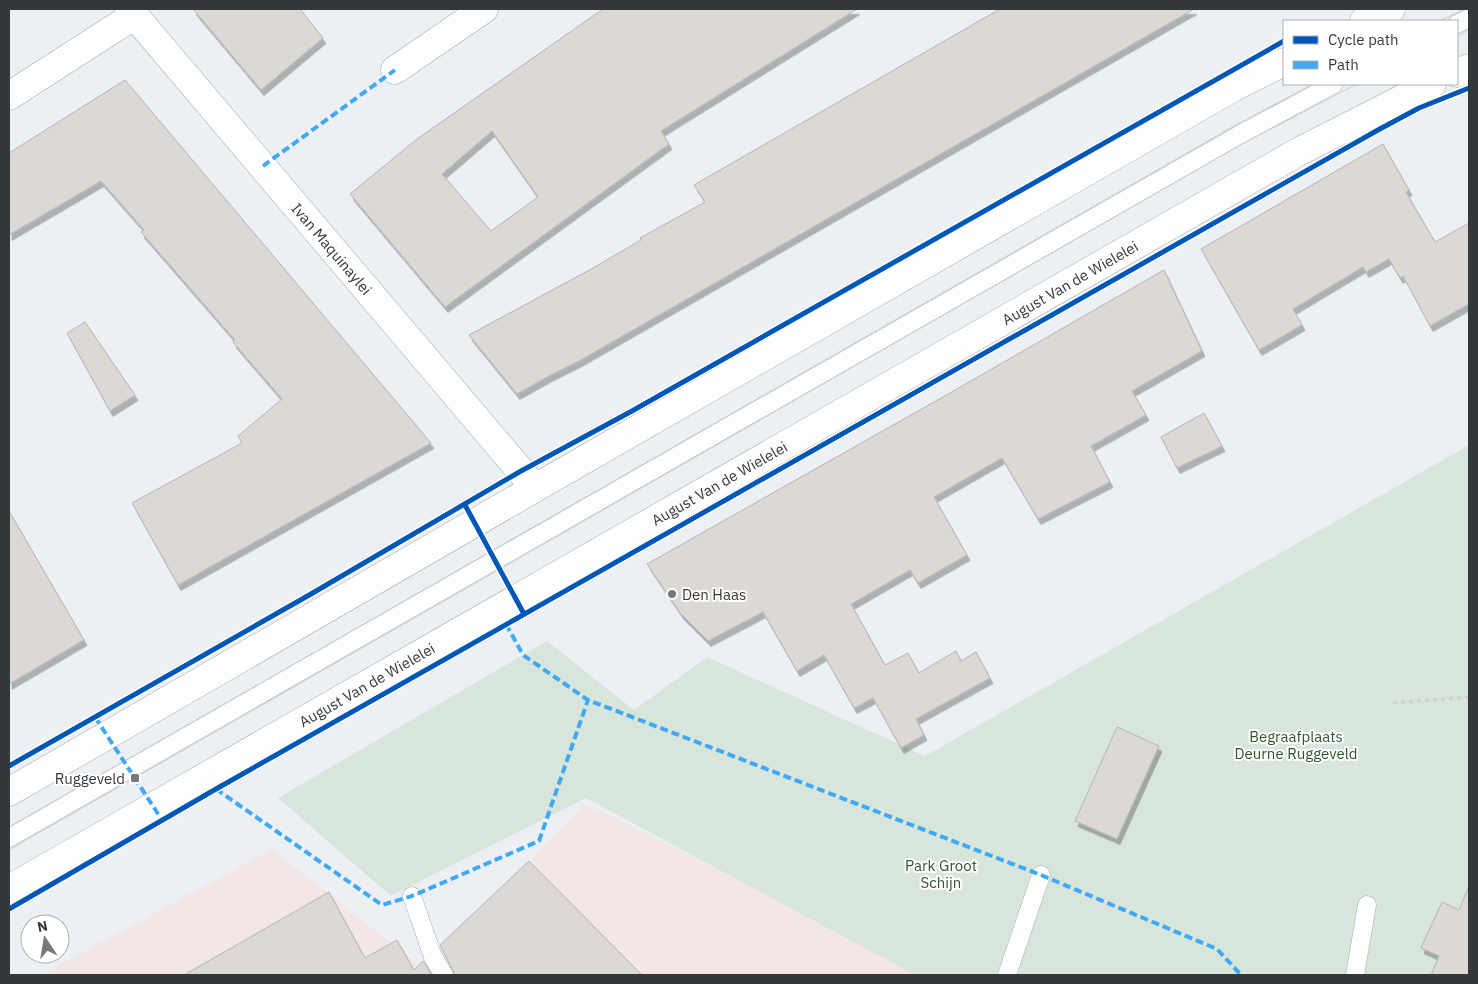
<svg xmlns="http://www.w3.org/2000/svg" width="1478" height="984" font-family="'IBM Plex Sans',sans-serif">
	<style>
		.education { fill: #f3e7e5 }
		.green { fill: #d8e5db }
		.building { fill: #dcd8d4; stroke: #b3b4b4; fill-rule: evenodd; filter: url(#shadow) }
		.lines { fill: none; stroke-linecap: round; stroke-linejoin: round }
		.service-casing { stroke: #a7aaac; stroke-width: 19 }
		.minor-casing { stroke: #a7aaac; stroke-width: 29 }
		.secondary-casing { stroke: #a7aaac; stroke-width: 29 }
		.path { stroke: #cfcfd1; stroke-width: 3; stroke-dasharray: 4 4; stroke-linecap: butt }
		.service { stroke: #fcfdfd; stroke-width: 18 }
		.minor { stroke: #fcfdfd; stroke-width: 28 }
		.secondary { stroke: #fcfdfd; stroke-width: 28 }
		.tram { stroke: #cdcfd0; stroke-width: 1 }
		.quiet { stroke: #3fa9f5; stroke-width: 4; stroke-dasharray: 8 4; stroke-linecap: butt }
		.cycleway-casing { stroke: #fff; stroke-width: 8 }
		.cycleway { stroke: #0057b8; stroke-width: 5 }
		.poi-dot { fill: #75787c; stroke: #fff; stroke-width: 2 }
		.labels { text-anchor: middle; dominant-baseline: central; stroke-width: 4; stroke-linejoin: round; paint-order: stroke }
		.street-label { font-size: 15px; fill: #35383b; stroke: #fff }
		.poi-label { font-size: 15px; fill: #35383b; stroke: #fff; text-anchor: start }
		.park-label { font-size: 15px; fill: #2c562c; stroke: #fff }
	</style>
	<defs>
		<filter id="shadow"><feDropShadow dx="3" dy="5.5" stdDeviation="0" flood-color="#0004"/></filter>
	</defs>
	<rect width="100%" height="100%" fill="#ecf0f4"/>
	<polygon class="education" points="586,804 935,975 41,975 272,849 422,967"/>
	<polygon class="green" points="1469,445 1469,975 915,975 586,798 391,896 278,798 547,641 634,710 707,657 925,756"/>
	<g class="building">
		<polygon points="193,9 300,9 323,38 261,90"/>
		<path d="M 603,9 L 857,9 L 661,131 L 669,144 L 445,307 L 350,194 L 417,139 ZM 492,131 L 538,197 L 491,231 L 442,174 Z"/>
		<polygon points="1000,9 1194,9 579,361 549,376 517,394 469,335 593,268 641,240 640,238 705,202 694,185"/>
		<polygon points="125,80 431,443 178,585 132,503 242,443 238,436 282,399 233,342 235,340 141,232 144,230 101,181 9,235 9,153"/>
		<polygon points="1383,144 1409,190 1406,192 1435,242 1469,223 1469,304 1430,326 1403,276 1400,278 1389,259 1366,272 1363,267 1293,309 1302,325 1259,350 1201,249"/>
		<polygon points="1164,270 1202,351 1132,391 1146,415 1091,446 1110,482 1038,519 1002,458 934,497 967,555 918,583 910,570 851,604 885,665 908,653 919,673 956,651 961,661 976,652 990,678 916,719 924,735 901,748 873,698 854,708 824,655 797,671 763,612 708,641 681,614 647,564 950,393"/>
		<polygon points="85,322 135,395 110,411 67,333"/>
		<polygon points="1204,413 1222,446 1177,468 1161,437"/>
		<polygon points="9,511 84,640 9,684"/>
		<polygon points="1117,727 1159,746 1117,839 1075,821"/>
		<polygon points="529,861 642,975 455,975 440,945"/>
		<polygon points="1469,886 1469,975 1431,975 1439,956 1421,948 1442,902 1459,910"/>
		<polygon points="329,892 365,958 397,940 414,970 423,961 432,975 184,975"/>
	</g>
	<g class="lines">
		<defs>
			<g id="service">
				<polyline points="1457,24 1469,18"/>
				<polyline points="9,838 1239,135 1334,84"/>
				<polyline points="412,896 433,957 444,975"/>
				<polyline points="1007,975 1041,875"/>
				<polyline points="1355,975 1367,905"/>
			</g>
			<g id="minor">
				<path id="s1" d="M 129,9 L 535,488"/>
				<polyline points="395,70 484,9"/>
				<polyline points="9,96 135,15"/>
			</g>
			<g id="secondary">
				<polyline points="1364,21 1391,9"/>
				<polyline points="1457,73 1469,68"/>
				<polyline points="9,792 535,488 1234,87 1284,62"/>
				<path id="s2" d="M 9,889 L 1298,152 L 1432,84"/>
			</g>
		</defs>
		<use href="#service" class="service-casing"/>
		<use href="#minor" class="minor-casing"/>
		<use href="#secondary" class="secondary-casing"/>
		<polyline class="path" points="1393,703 1469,697"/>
		<use href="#service" class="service"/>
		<use href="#minor" class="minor"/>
		<use href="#secondary" class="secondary"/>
		<g class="tram">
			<polyline points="1439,21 1465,9"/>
			<polyline points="1457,36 1469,30"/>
			<polyline points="9,827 1234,126 1313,84"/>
			<polyline points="9,850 1244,143 1357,84"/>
		</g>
		<g class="quiet">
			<polyline points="263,166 395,70"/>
			<polyline points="506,624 523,655 588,700 1041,875 1217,949 1241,975"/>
			<polyline points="95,717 162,820"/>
			<polyline points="216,789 382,905 412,896 539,841 588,700"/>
		</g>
		<defs>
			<g id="cycleway">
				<polyline points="465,505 524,614"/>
				<polyline points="9,766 311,594 521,471 632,411 1284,41"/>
				<polyline points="9,909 216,789 1378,130 1419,108 1469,88"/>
			</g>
		</defs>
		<use href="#cycleway" class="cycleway-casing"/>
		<use href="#cycleway" class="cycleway"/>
	</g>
	<g class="poi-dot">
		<circle cx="672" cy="594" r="5"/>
		<rect x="130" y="773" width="10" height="10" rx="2.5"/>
	</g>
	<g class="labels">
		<g class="street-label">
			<text stroke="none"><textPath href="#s1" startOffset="314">Ivan Maquinaylei</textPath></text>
			<text stroke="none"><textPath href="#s2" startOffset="1222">August Van de Wielelei</textPath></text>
			<text stroke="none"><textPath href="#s2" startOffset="818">August Van de Wielelei</textPath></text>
			<text stroke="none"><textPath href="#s2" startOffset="412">August Van de Wielelei</textPath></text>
		</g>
		<g class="poi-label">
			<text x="682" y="594">Den Haas</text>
			<text x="125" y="778" text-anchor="end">Ruggeveld</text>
		</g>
		<g class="park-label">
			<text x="1296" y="736">Begraafplaats<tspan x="1296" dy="17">Deurne Ruggeveld</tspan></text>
			<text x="941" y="865">Park Groot<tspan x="941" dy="17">Schijn</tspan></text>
		</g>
	</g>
	<rect width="1478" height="984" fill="none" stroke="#35383b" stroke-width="20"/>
	<rect x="1283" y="20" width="175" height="65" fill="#ffffff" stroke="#aeafb1"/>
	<rect x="1293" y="36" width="25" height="8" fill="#0057b8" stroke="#aeafb1"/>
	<text x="1328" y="45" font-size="15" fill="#35383b">Cycle path</text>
	<rect x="1293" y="61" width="25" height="8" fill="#3fa9f5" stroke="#aeafb1"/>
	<text x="1328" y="70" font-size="15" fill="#35383b">Path</text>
	<g transform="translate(45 939) rotate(348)"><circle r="24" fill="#ffffff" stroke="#aeafb1"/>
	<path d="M0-4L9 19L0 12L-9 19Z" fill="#75787c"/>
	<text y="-8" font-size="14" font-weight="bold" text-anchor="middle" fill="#35383b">N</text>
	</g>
</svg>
